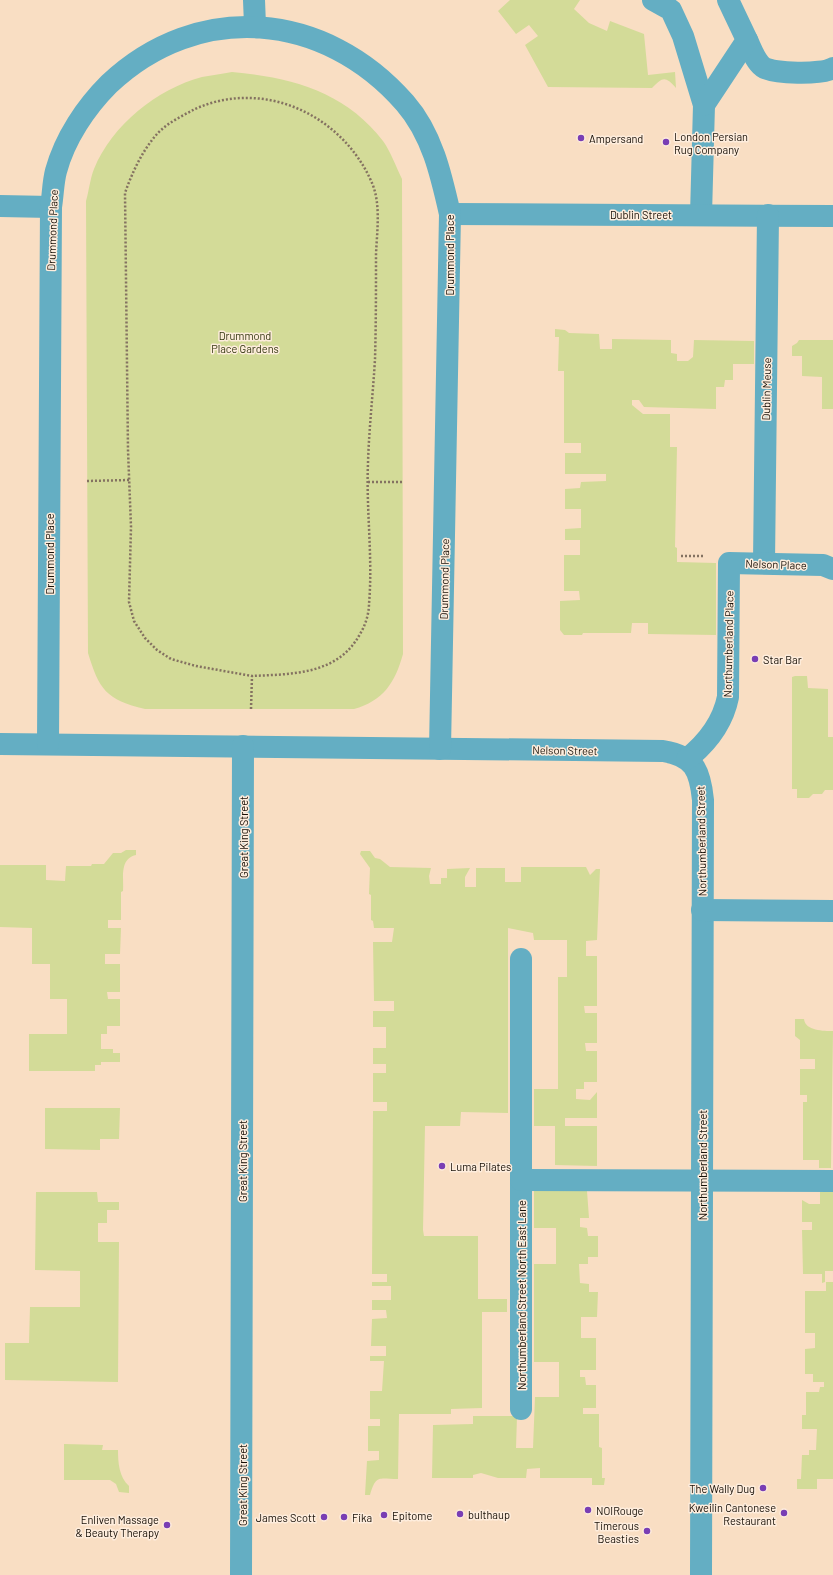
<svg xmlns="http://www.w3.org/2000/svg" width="833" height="1575" font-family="Barlow,sans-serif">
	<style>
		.green { fill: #d3db98 }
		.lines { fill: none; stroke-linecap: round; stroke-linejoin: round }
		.path { stroke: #847261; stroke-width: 2.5; stroke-dasharray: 2 2; stroke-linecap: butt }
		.minor { stroke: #64aec3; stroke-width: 22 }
		.poi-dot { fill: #793eb4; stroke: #feeddd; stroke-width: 1.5 }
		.labels { text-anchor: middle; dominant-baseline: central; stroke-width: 3; stroke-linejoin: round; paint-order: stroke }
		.poi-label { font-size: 11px; fill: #170f06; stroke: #feeddd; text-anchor: start }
		.street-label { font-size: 11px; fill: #170f06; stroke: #feeddd }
		.park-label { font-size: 11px; fill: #33370f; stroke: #feeddd }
	</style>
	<rect width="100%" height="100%" fill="#f9dec3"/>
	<g class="green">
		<path d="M 510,0 L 580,0 L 574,9 L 589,23 L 607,31 L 610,21 L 644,34 L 648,75 L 675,72 L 676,88 C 665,76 663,77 652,88 L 548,87 L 525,45 L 538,36 L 529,25 L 516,34 L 498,11 Z"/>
		<path d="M 232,72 C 291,77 346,92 383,141 C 391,152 396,167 402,179 L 403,654 C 395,683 383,701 354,709 L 145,709 C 106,700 99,689 88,653 L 86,201 C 89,191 90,179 94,169 C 112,125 157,89 202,77 C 212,75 223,74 232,72 Z"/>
		<polygon points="555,329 565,330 569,333 599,334 600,349 612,349 612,339 671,340 671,353 677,354 677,361 688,361 693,357 694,340 754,341 754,364 733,364 733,380 725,380 724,387 716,387 716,409 644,407 639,400 632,400 632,405 643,414 670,414 670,447 677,447 675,547 677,548 677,562 716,563 716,635 648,634 648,623 632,623 631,633 583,633 582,635 564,635 560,630 560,601 580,600 579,591 564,591 564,555 580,555 580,540 565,540 565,529 581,528 581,509 565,509 565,489 580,488 581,482 606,481 606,474 565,474 565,453 581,453 581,443 564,443 564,371 558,371 559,337 555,337"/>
		<polygon points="799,340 833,340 833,409 822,409 822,377 802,376 802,356 792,356 792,346 797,343"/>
		<polygon points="795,676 807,676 808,688 828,689 828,737 833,737 833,790 825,790 822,794 813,794 809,798 797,798 797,789 792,789 792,677"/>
		<path d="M 126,850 L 136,850 L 136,855 C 119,859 124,878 123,891 L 121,892 L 121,920 L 108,920 L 108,928 L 121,928 L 120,954 L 105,954 L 105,964 L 120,964 L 120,992 L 107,992 L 108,999 L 120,999 L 120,1026 L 107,1026 L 107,1034 L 101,1034 L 101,1049 L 113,1049 L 113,1053 L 120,1053 L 120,1062 L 101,1062 L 101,1065 L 95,1065 L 95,1071 L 29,1071 L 29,1034 L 67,1034 L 67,999 L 50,999 L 50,964 L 32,964 L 32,928 L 0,927 L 0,865 L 46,865 L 46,880 L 65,881 L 66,866 L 91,866 L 92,864 L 104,864 L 113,853 L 121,853 Z"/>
		<path d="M 361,851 L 370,851 L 375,858 L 380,859 L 390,867 L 431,868 L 429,876 L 430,884 L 441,884 L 441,878 L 447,878 L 447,869 L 470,868 L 465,877 L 465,887 L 476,887 L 476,868 L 505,868 L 505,882 L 521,882 L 521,867 L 586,867 L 590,875 L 596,869 L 600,869 L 597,940 L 586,941 L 586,956 L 597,956 L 597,1006 L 584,1006 L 585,1013 L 597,1013 L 597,1043 L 585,1043 L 586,1051 L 597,1051 L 597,1082 L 584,1082 L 584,1089 L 576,1089 L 576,1099 L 590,1100 L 597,1092 L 597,1118 L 565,1118 L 565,1126 L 597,1126 L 597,1166 L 555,1165 L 555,1126 L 534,1126 L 534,1089 L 558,1089 L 558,977 L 567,977 L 567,940 L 534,940 L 533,933 L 508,928 L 508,1113 L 461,1112 L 460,1126 L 425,1126 L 423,1230 L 424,1236 L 478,1236 L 478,1299 L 507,1299 L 507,1312 L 482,1312 L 482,1408 L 451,1409 L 451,1414 L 399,1414 L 398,1479 C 379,1479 376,1474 370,1495 L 365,1495 L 367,1461 L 379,1460 L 379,1451 L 368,1451 L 368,1426 L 380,1426 L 380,1419 L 370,1419 L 370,1391 L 382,1391 L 384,1361 L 370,1361 L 370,1356 L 386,1356 L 386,1346 L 371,1346 L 372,1319 L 387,1318 L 386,1310 L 372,1310 L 372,1300 L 391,1300 L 391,1286 L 372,1286 L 372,1282 L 387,1282 L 387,1274 L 372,1274 L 373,1111 L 387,1111 L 387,1102 L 373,1102 L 373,1073 L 386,1073 L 386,1064 L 373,1064 L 373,1048 L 386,1048 L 386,1027 L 373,1027 L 373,1011 L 394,1011 L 394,1001 L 374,1001 L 373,942 L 392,942 L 394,928 L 374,928 L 373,921 L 371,920 L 371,895 L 369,894 L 370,868 L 360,854 Z"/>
		<path d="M 795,1019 L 804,1019 C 805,1031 824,1031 833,1031 L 831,1168 L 819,1168 L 819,1160 L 803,1160 L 803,1102 L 807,1102 L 807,1095 L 800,1095 L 800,1069 L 815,1069 L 815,1059 L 800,1059 L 800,1040 L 795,1036 Z"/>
		<polygon points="45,1108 120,1108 119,1139 100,1139 100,1150 45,1149"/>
		<polygon points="534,1191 587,1191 589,1218 580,1218 580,1227 587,1228 588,1236 598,1236 598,1257 588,1257 588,1264 579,1264 580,1283 589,1284 589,1292 598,1292 597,1317 581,1317 581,1338 596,1338 596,1370 580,1370 580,1377 585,1377 586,1385 596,1385 596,1408 583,1408 583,1414 599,1414 599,1447 602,1448 602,1478 605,1478 604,1485 592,1485 592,1478 540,1478 540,1468 527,1469 526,1478 498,1478 481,1473 473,1475 473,1478 432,1478 433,1425 473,1424 473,1416 517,1416 516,1448 533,1448 535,1397 559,1397 559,1362 534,1362 534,1264 556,1264 556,1228 534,1228"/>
		<polygon points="833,1191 833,1271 825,1271 825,1282 822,1283 822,1274 803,1274 802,1230 812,1230 812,1222 802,1222 802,1200 809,1204 820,1204 820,1192"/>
		<polygon points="36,1192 97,1192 98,1202 119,1202 119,1210 107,1210 107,1223 98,1223 98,1242 119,1242 118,1382 5,1380 5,1343 29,1343 30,1307 80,1307 80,1271 35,1270"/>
		<polygon points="826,1282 833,1282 833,1479 817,1479 817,1489 797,1489 797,1479 801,1479 802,1455 809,1455 809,1450 816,1450 817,1429 802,1429 802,1415 806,1415 806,1392 819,1392 820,1387 824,1387 824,1382 813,1382 813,1374 805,1374 805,1349 815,1348 815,1333 805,1333 805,1291 826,1291"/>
		<path d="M 64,1444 L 103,1445 L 102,1450 L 118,1450 C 118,1463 119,1477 129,1486 L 129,1493 L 119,1492 L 116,1484 L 110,1480 L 64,1480 Z"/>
	</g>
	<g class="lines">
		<g class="path">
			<polyline points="87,481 129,480"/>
			<polyline points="368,482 403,482"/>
			<polyline points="681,556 705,556"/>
			<path d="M 251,709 L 252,676 L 196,666 L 171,659 L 157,650 L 145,638 L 134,621 L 129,602 L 131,527 L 128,450 L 125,193 C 132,173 142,151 157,134 C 167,123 182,116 195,109 C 264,78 343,115 372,183 C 381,204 377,231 376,254 C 376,289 376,324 375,359 C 373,394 369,428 368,463 C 366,510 373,557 369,604 C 369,614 365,626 360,634 C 338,675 292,674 252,676"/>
		</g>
		<g class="minor">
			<polyline points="254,0 255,25"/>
			<polyline points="653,0 671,10 683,36 704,105 701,215"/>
			<path d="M 747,40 C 751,48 755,61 763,67 C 773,74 822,75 833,68"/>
			<polyline points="704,105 747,40 728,0"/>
			<polyline points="0,206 51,207"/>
			<polyline points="450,214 833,216"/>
			<polyline points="764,563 768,215"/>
			<path d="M 0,744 L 663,751 C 694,756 700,770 703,800 L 701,1575"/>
			<path d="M 48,744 L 51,207 C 53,195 53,182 56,171 C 65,138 86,107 109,84 C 198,0 325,11 405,103 C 432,134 441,174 450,214 L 440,749"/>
			<path d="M 687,759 C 707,743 723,722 728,697 L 729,563 L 823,565 L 833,569"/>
			<polyline points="702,910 833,911"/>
			<polyline points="521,959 521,1409"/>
			<polyline points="521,1180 833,1181"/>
			<polyline points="241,1575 243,746"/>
		</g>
	</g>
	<g class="poi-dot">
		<circle cx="581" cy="138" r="4"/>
		<circle cx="666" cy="142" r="4"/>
		<circle cx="755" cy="659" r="4"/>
		<circle cx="442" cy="1166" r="4"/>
		<circle cx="763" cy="1488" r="4"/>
		<circle cx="588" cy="1510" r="4"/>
		<circle cx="784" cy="1513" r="4"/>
		<circle cx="460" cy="1514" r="4"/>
		<circle cx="384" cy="1515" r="4"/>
		<circle cx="324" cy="1517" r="4"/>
		<circle cx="344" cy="1517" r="4"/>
		<circle cx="167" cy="1525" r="4"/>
		<circle cx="647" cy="1531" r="4"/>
	</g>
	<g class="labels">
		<g class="poi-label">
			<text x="674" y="136">London Persian<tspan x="674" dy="13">Rug Company</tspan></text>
			<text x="589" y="138">Ampersand</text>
			<text x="763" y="659">Star Bar</text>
			<text x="450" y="1166">Luma Pilates</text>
			<text x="755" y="1488" text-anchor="end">The Wally Dug</text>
			<text x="776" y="1507" text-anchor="end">Kweilin Cantonese<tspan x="776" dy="13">Restaurant</tspan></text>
			<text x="596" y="1510">NOIRouge</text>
			<text x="468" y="1514">bulthaup</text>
			<text x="392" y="1515">Epitome</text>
			<text x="316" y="1517" text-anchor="end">James Scott</text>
			<text x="352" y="1517">Fika</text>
			<text x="159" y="1519" text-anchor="end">Enliven Massage<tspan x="159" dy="13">&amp; Beauty Therapy</tspan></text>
			<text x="639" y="1525" text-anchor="end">Timerous<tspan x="639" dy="13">Beasties</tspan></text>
		</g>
		<g class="street-label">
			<text x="641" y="214">Dublin Street</text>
			<text transform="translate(52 230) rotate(-88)">Drummond Place</text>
			<text transform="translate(449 255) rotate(-90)">Drummond Place</text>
			<text transform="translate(766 389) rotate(-89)">Dublin Meuse</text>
			<text transform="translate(49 554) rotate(-90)">Drummond Place</text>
			<text transform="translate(776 564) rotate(2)">Nelson Place</text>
			<text transform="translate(444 579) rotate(-89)">Drummond Place</text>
			<text transform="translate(728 644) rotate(-89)">Northumberland Place</text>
			<text transform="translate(565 750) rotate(1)">Nelson Street</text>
			<text transform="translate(243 837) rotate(-90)">Great King Street</text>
			<text transform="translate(701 841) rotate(-91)">Northumberland Street</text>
			<text transform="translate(242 1161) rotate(-90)">Great King Street</text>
			<text transform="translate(702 1165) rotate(-90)">Northumberland Street</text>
			<text transform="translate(521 1295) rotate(-90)">Northumberland Street North East Lane</text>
			<text transform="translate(242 1485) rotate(-90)">Great King Street</text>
		</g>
		<g class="park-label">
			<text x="245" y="335">Drummond<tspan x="245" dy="13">Place Gardens</tspan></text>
		</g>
	</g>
</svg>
